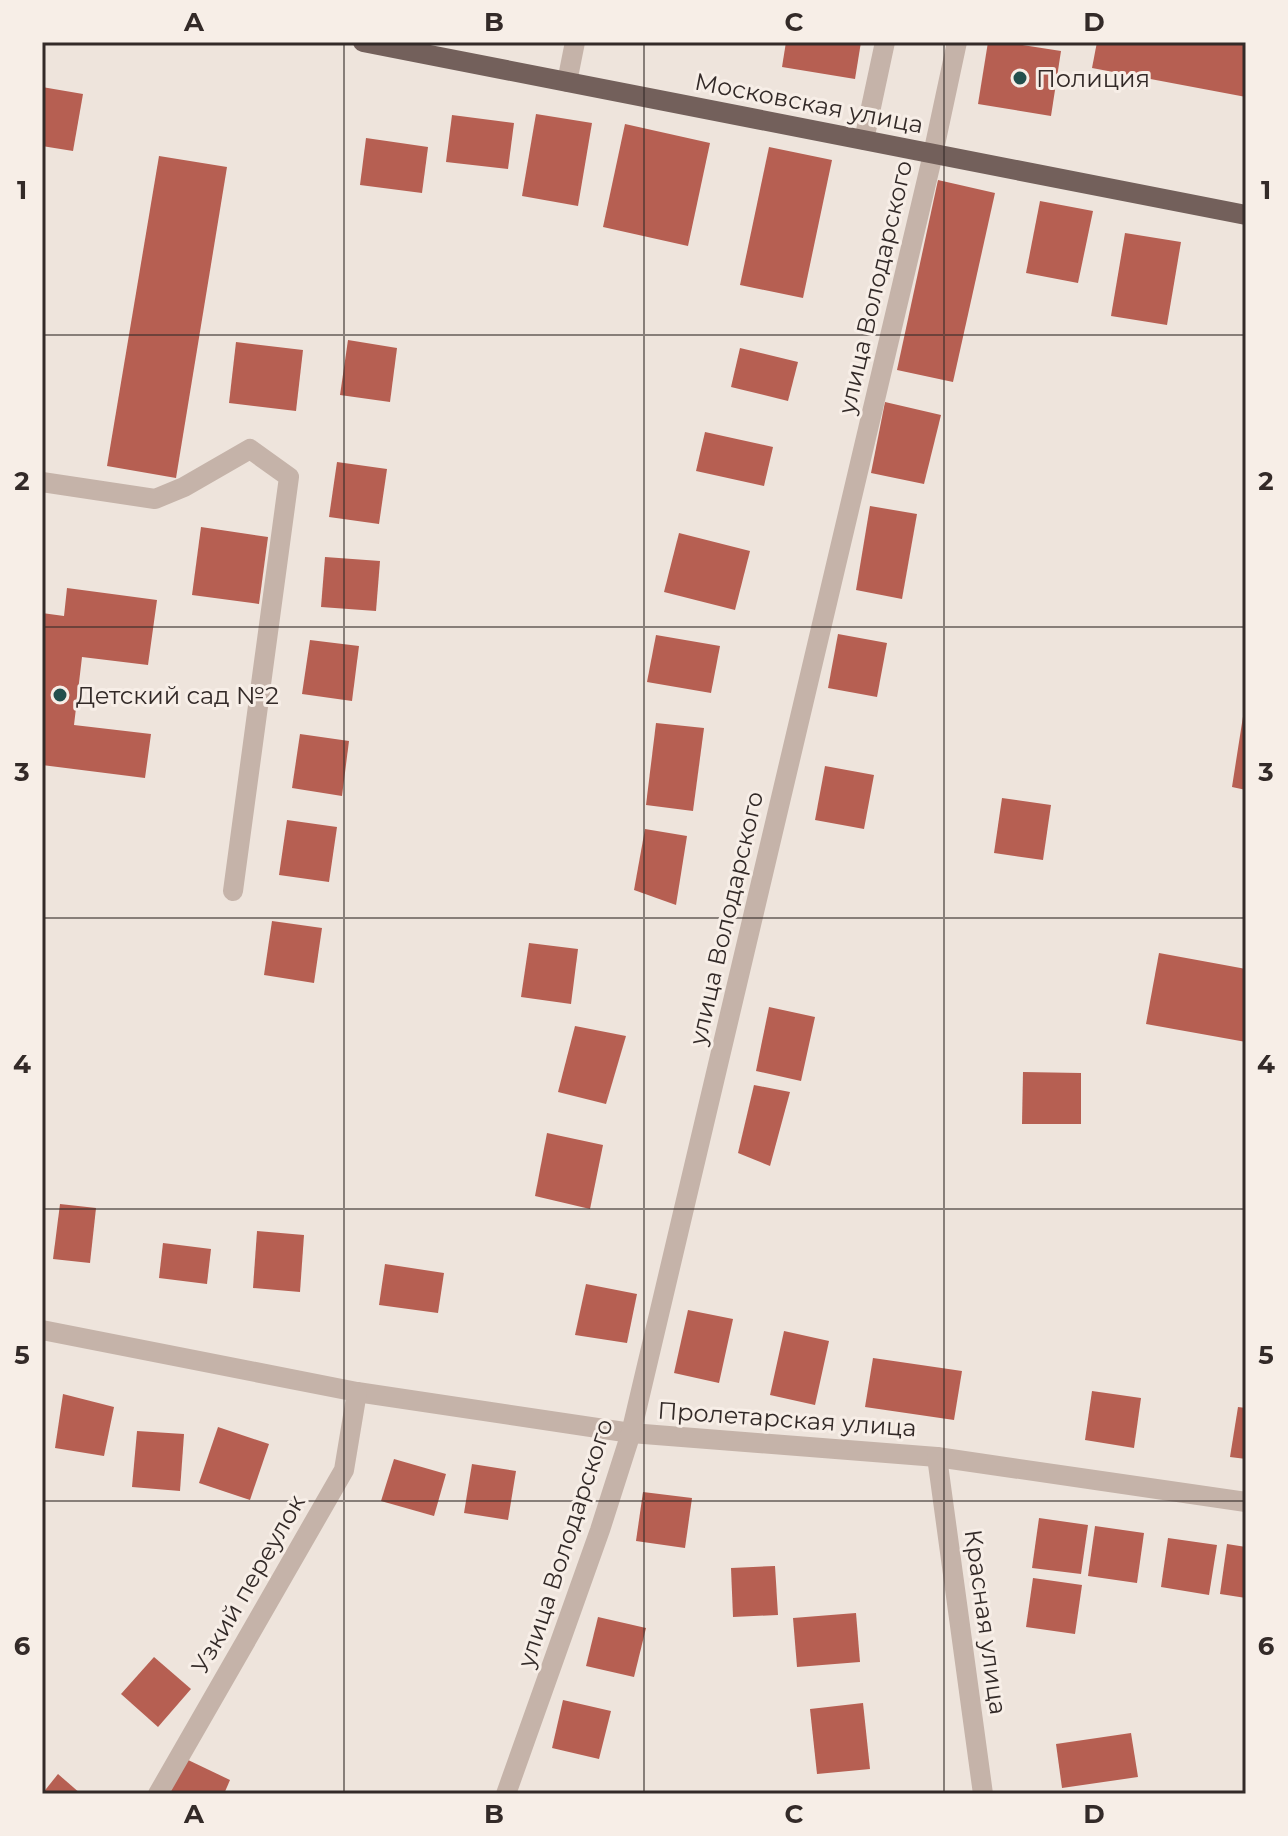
<svg xmlns="http://www.w3.org/2000/svg" width="1288" height="1836" font-family="Montserrat,sans-serif">
	<style>
		.building { fill: #b65f52 }
		.lines { fill: none; stroke-linecap: round; stroke-linejoin: round }
		.minor { stroke: #c5b3a9; stroke-width: 20 }
		.major { stroke: #73605b; stroke-width: 20 }
		.grid { fill: none; stroke: #332a28; stroke-width: 2; stroke-opacity: 0.55 }
		.poi-dot { fill: #234f4d; stroke: #f7eee7; stroke-width: 3 }
		.labels { text-anchor: middle; dominant-baseline: central; stroke-width: 6; stroke-linejoin: round; paint-order: stroke }
		.poi-label { font-size: 24px; fill: #332a28; stroke: #f7eee7; text-anchor: start }
		.street-label { font-size: 24px; fill: #332a28; stroke: #f7eee7 }
		.neatline { fill: none; stroke: #332a28; stroke-width: 3 }
		.grid-label { font-size: 26px; text-anchor: middle; font-weight: bold; fill: #332a28 }
	</style>
	<rect width="100%" height="100%" fill="#eee4dc"/>
	<g class="building">
		<polygon points="786,42 861,42 855,79 782,67"/>
		<polygon points="988,42 1004,42 1061,51 1051,116 978,104"/>
		<polygon points="1097,42 1246,42 1246,97 1092,68"/>
		<polygon points="42,87 83,94 73,151 42,146"/>
		<polygon points="536,114 592,123 578,206 522,196"/>
		<polygon points="452,115 514,123 508,169 446,162"/>
		<polygon points="625,124 710,143 688,246 603,227"/>
		<polygon points="366,138 428,147 422,193 360,185"/>
		<polygon points="769,147 832,160 803,298 740,285"/>
		<polygon points="159,156 227,167 176,478 107,466"/>
		<polygon points="938,180 995,193 953,382 897,370"/>
		<polygon points="1040,201 1093,211 1078,283 1026,273"/>
		<polygon points="1125,233 1181,242 1167,325 1111,316"/>
		<polygon points="348,340 397,348 390,402 340,395"/>
		<polygon points="236,342 303,350 296,411 229,403"/>
		<polygon points="740,348 798,362 788,401 731,387"/>
		<polygon points="885,402 941,415 924,484 871,473"/>
		<polygon points="705,432 773,447 764,486 696,471"/>
		<polygon points="337,462 387,469 379,524 329,517"/>
		<polygon points="870,506 917,514 902,599 856,590"/>
		<polygon points="201,527 268,537 259,604 192,595"/>
		<polygon points="679,533 750,551 735,610 664,592"/>
		<polygon points="325,557 380,561 376,611 321,607"/>
		<polygon points="67,588 157,600 148,665 82,657 74,725 151,734 145,778 42,765 42,613 64,616"/>
		<polygon points="838,634 887,643 877,697 828,688"/>
		<polygon points="656,635 720,646 711,693 647,682"/>
		<polygon points="310,640 359,646 352,701 302,694"/>
		<polygon points="1244,710 1246,710 1246,790 1232,787"/>
		<polygon points="656,723 704,728 693,811 646,805"/>
		<polygon points="300,734 349,741 342,796 292,788"/>
		<polygon points="825,766 874,775 864,829 815,820"/>
		<polygon points="1002,798 1051,805 1043,860 994,853"/>
		<polygon points="287,820 337,827 329,882 279,875"/>
		<polygon points="645,829 687,836 676,905 634,890"/>
		<polygon points="272,921 322,928 314,983 264,975"/>
		<polygon points="529,943 578,949 571,1004 521,997"/>
		<polygon points="1159,953 1246,969 1246,1042 1146,1024"/>
		<polygon points="769,1007 815,1017 801,1081 756,1071"/>
		<polygon points="575,1026 626,1036 606,1104 558,1092"/>
		<polygon points="1023,1072 1081,1073 1081,1124 1022,1124"/>
		<polygon points="754,1085 790,1092 770,1166 738,1153"/>
		<polygon points="547,1133 603,1145 590,1209 535,1196"/>
		<polygon points="60,1204 96,1208 90,1263 53,1259"/>
		<polygon points="257,1231 304,1235 300,1292 253,1288"/>
		<polygon points="163,1243 211,1249 207,1284 159,1278"/>
		<polygon points="385,1264 444,1273 438,1313 379,1305"/>
		<polygon points="586,1284 637,1294 627,1343 575,1335"/>
		<polygon points="688,1310 733,1319 719,1383 674,1373"/>
		<polygon points="784,1331 829,1341 815,1405 770,1395"/>
		<polygon points="873,1358 962,1371 954,1420 865,1407"/>
		<polygon points="1092,1391 1141,1398 1134,1448 1085,1440"/>
		<polygon points="63,1394 114,1407 104,1456 55,1448"/>
		<polygon points="1238,1407 1246,1408 1246,1459 1230,1457"/>
		<polygon points="218,1427 269,1444 250,1500 199,1483"/>
		<polygon points="137,1431 184,1434 180,1491 132,1487"/>
		<polygon points="394,1459 446,1474 434,1516 381,1501"/>
		<polygon points="472,1464 516,1471 508,1520 464,1513"/>
		<polygon points="643,1492 692,1498 685,1548 636,1541"/>
		<polygon points="1039,1518 1088,1525 1081,1574 1032,1568"/>
		<polygon points="1095,1526 1144,1533 1137,1583 1088,1576"/>
		<polygon points="1168,1538 1217,1545 1209,1595 1161,1587"/>
		<polygon points="1227,1544 1246,1547 1246,1598 1220,1594"/>
		<polygon points="775,1566 778,1615 733,1617 731,1568"/>
		<polygon points="1033,1578 1082,1585 1075,1634 1026,1627"/>
		<polygon points="856,1613 860,1662 797,1667 793,1618"/>
		<polygon points="598,1617 646,1628 634,1677 586,1666"/>
		<polygon points="154,1657 191,1689 158,1727 121,1694"/>
		<polygon points="563,1700 611,1711 599,1759 552,1748"/>
		<polygon points="863,1703 870,1769 817,1774 810,1709"/>
		<polygon points="1131,1733 1138,1777 1062,1788 1056,1744"/>
		<polygon points="186,1759 230,1780 224,1794 169,1794"/>
		<polygon points="58,1774 81,1794 42,1794"/>
	</g>
	<g class="lines">
		<g class="minor">
			<polyline points="567,82 575,42"/>
			<polyline points="864,140 885,42"/>
			<polyline points="42,482 155,499 184,487 250,449 289,477 233,891"/>
			<polyline points="42,1330 357,1392 631,1433 937,1457 1246,1502"/>
			<polyline points="937,1457 983,1794"/>
			<polyline points="158,1794 344,1470 357,1392"/>
			<polyline points="506,1794 600,1530 631,1433 933,154 957,42"/>
		</g>
		<polyline class="major" points="363,42 1246,215"/>
	</g>
	<path class="grid" d="M 344,42 L 344,1794M 644,42 L 644,1794M 944,42 L 944,1794M 42,335 L 1246,335M 42,627 L 1246,627M 42,918 L 1246,918M 42,1209 L 1246,1209M 42,1501 L 1246,1501"/>
	<g class="poi-dot">
		<circle cx="1020" cy="78" r="8"/>
		<circle cx="60" cy="695" r="8"/>
	</g>
	<g class="labels">
		<g class="poi-label">
			<text x="1036" y="78">Полиция</text>
			<text x="76" y="695">Детский сад №2</text>
		</g>
		<g class="street-label">
			<text transform="translate(809 103) rotate(11)">Московская улица</text>
			<text transform="translate(875 287) rotate(-77)">улица Володарского</text>
			<text transform="translate(726 918) rotate(-77)">улица Володарского</text>
			<text transform="translate(787 1419) rotate(4)">Пролетарская улица</text>
			<text transform="translate(565 1543) rotate(-72)">улица Володарского</text>
			<text transform="translate(248 1584) rotate(-60)">Узкий переулок</text>
			<text transform="translate(986 1622) rotate(82)">Красная улица</text>
		</g>
	</g>
	<rect width="1288" height="1836" fill="none" stroke="#f7eee7" stroke-width="88"/>
	<rect x="44" y="44" width="1200" height="1748" class="neatline"/>
	<g class="grid-label">
		<text x="194" y="31">A</text>
		<text x="494" y="31">B</text>
		<text x="794" y="31">C</text>
		<text x="1094" y="31">D</text>
		<text x="22" y="199">1</text>
		<text x="1266" y="199">1</text>
		<text x="22" y="490">2</text>
		<text x="1266" y="490">2</text>
		<text x="22" y="781">3</text>
		<text x="1266" y="781">3</text>
		<text x="22" y="1073">4</text>
		<text x="1266" y="1073">4</text>
		<text x="22" y="1364">5</text>
		<text x="1266" y="1364">5</text>
		<text x="22" y="1655">6</text>
		<text x="1266" y="1655">6</text>
		<text x="194" y="1823">A</text>
		<text x="494" y="1823">B</text>
		<text x="794" y="1823">C</text>
		<text x="1094" y="1823">D</text>
	</g>
</svg>
